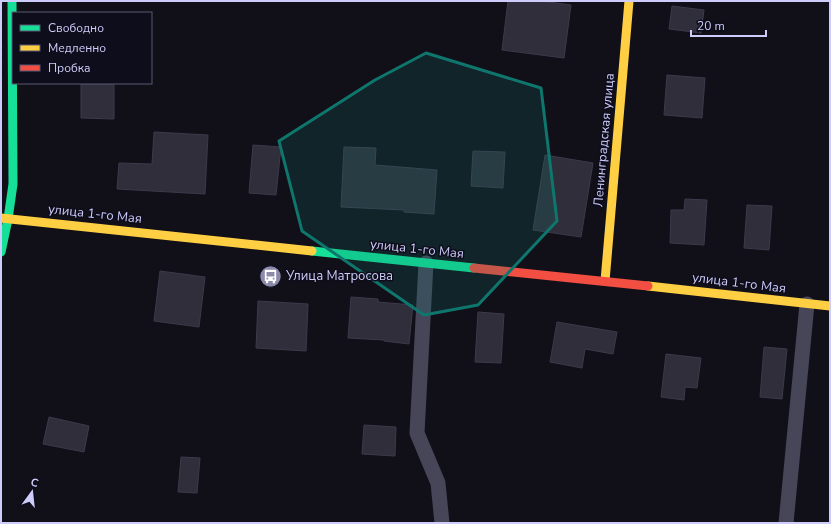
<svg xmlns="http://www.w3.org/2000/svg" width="831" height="524" font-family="'Nunito Sans',sans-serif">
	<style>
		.building { fill: #2f2e3a; stroke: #3c3a4b }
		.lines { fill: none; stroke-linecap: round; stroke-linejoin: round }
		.lane { stroke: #464658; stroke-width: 15 }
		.fast { stroke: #16e098; stroke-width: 9 }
		.slow { stroke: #ffcf43; stroke-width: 9 }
		.jam { stroke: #f24e42; stroke-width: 9 }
		.marked { fill: #0f766e; fill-opacity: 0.2; stroke: #0f766e; stroke-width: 3; stroke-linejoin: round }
		.labels { text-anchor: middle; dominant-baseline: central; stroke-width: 3; stroke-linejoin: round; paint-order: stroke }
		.street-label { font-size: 13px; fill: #cdccfa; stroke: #0e0d1b }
		.poi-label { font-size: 13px; fill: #cdccfa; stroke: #0e0d1b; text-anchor: start }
	</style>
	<rect width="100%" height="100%" fill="#111018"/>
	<g class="building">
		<polygon points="508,1 541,1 571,5 564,58 502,50"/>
		<polygon points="672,6 704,10 701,33 669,29"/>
		<polygon points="667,75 705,78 702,118 664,115"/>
		<polygon points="81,83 114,83 114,119 81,118"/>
		<polygon points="154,132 208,135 205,194 117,189 119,163 152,164"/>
		<polygon points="253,145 281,147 276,195 249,193"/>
		<polygon points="344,147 376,148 375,165 437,170 434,214 404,212 404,210 341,207"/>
		<polygon points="473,151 505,152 503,188 471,186"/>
		<polygon points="545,155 593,163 581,237 533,230"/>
		<polygon points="685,199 707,200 704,245 670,243 671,210 684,210"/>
		<polygon points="747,205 772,206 769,250 744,248"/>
		<polygon points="160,271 205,277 199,327 154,321"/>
		<polygon points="351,297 378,299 378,302 413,305 409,344 384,341 384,340 348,338"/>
		<polygon points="258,301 308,304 306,351 256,348"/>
		<polygon points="478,312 504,314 501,363 475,362"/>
		<polygon points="557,322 617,332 613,354 585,349 582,368 550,362"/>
		<polygon points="764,347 787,349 782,399 760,397"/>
		<polygon points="666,354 701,358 697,388 685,387 684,400 661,397"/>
		<polygon points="49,417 89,426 84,452 43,444"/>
		<polygon points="364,425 396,427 395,456 362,454"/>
		<polygon points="181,457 200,458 197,493 178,492"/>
	</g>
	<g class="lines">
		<g class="lane">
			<polyline points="426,263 417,433 438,483 442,523"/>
			<polyline points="786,523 807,304"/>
		</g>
		<g class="fast">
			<polyline points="312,251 474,268"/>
			<polyline points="1,252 8,219 13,184 12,1"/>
		</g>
		<g class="slow">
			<polyline points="1,218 312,251"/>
			<polyline points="605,281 629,1"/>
			<polyline points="648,286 830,306"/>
		</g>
		<polyline class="jam" points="474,268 648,286"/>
	</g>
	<path class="marked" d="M 426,53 L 541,88 L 557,221 L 478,305 L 424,315 L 302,231 L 279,141 L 375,80 Z"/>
	<defs>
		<symbol id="bus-disc" viewBox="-11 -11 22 22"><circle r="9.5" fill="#8b8aab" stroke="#0e0d1b"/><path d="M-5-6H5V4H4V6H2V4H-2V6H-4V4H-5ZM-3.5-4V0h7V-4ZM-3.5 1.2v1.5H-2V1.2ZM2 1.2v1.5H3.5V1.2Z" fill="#fff"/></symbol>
	</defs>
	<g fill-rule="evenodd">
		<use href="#bus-disc" x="258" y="264" width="25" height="25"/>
	</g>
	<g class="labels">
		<g class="street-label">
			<text transform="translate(604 140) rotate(-85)">Ленинградская улица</text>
			<text transform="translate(95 214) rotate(6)">улица 1-го Мая</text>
			<text transform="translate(417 249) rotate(6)">улица 1-го Мая</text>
			<text transform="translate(739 283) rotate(7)">улица 1-го Мая</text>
		</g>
		<g class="poi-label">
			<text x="286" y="276">Улица Матросова</text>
		</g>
	</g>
	<rect width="831" height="524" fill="none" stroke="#cdccfa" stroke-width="4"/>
	<rect x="12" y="12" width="140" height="72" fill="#0e0d1b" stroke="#5a5974"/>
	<rect x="20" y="25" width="20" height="6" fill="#16e098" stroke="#5a5974"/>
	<text x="48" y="32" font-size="12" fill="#cdccfa">Свободно</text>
	<rect x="20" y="45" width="20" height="6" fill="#ffcf43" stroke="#5a5974"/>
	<text x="48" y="52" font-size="12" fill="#cdccfa">Медленно</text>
	<rect x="20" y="65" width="20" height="6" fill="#f24e42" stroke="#5a5974"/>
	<text x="48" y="72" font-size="12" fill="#cdccfa">Пробка</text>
	<g transform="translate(32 492) rotate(15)" stroke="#0e0d1b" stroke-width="3" paint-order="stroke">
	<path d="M0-3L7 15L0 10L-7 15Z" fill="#cdccfa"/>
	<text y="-6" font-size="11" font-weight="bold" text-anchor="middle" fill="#cdccfa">С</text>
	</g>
	<path d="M691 30v6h75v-6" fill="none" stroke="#cdccfa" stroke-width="2"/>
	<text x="697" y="30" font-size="12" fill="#cdccfa" stroke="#0e0d1b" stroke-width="3" paint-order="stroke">20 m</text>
</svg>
